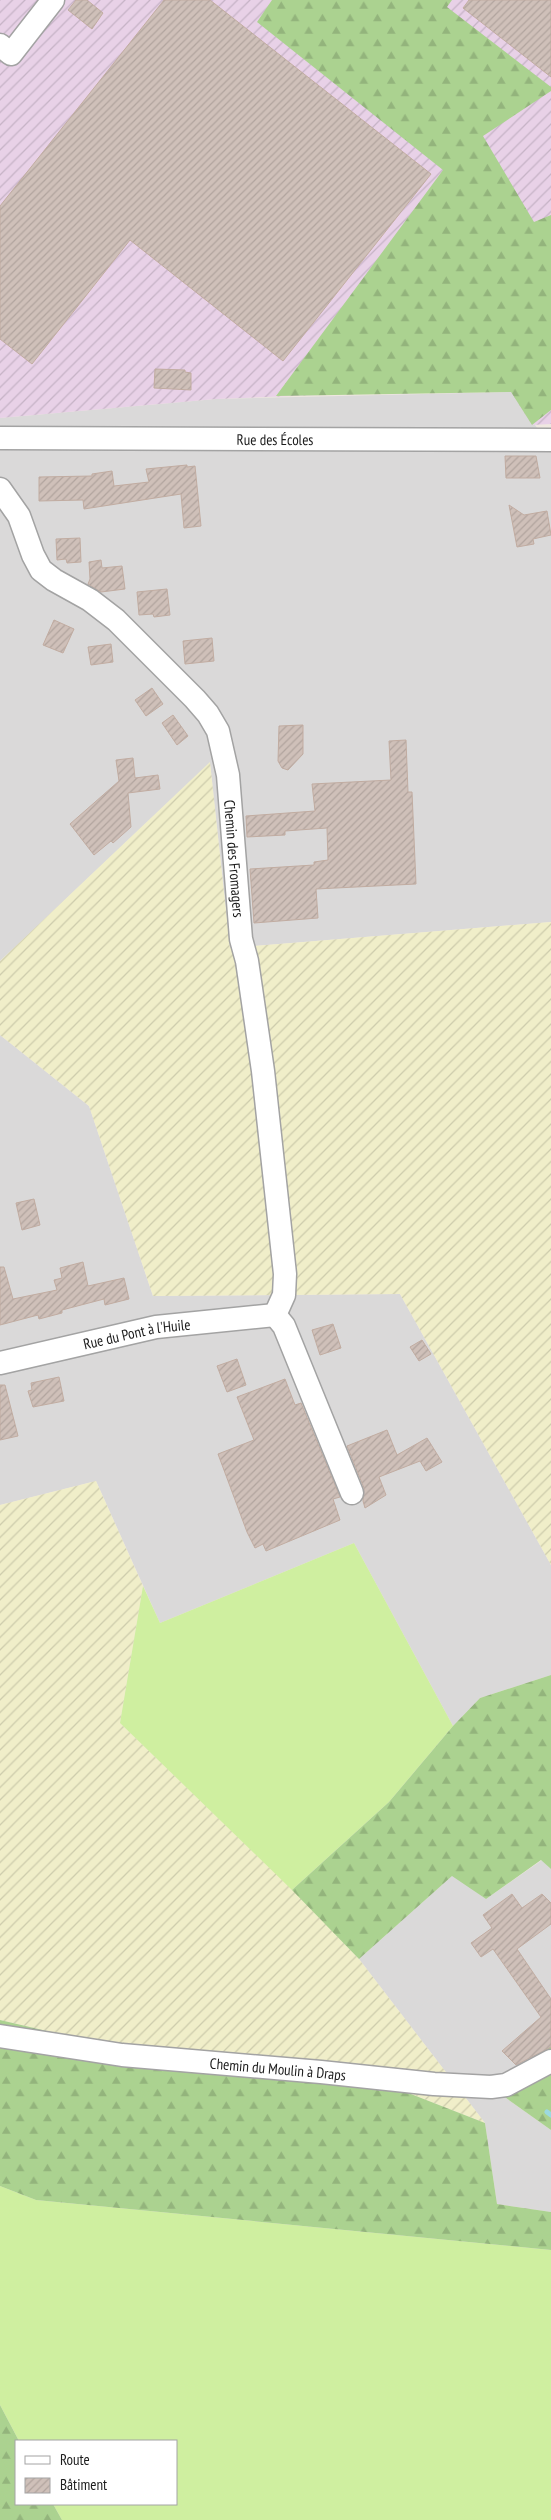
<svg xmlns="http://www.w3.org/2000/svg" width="551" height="2520" font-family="'PT Sans Narrow',sans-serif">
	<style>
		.residential { fill: #dad9d9 }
		.industrial { fill: url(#industrial-furrows) }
		.farmland { fill: url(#farmland-furrows) }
		.grass { fill: #cfefa0 }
		.forest { fill: url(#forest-firs) }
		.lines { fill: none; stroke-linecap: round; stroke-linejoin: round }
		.stream { stroke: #9cd9e1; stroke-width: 5 }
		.building { fill: url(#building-hatch); stroke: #c1aca1 }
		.minor-casing { stroke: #a3a3a3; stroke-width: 25 }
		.minor { stroke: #fff; stroke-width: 22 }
		.labels { text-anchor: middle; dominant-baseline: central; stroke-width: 4; stroke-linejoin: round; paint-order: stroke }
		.street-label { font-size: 15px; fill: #1c1c1c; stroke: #fff }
	</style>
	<defs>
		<pattern id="industrial-furrows" width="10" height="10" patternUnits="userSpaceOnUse" patternTransform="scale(1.25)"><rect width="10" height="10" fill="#e8d1e7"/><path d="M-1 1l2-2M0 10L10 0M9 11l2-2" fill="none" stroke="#c6b3c6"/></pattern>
		<pattern id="farmland-furrows" width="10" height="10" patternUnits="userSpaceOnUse" patternTransform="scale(1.25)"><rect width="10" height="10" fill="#f0eec9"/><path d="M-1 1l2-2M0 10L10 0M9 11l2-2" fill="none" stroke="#cdccac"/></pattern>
		<pattern id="forest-firs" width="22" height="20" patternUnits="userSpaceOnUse" patternTransform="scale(1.25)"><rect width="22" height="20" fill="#abd290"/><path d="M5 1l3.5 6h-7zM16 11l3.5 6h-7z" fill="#93b47c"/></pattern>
		<pattern id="building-hatch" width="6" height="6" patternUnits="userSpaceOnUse" patternTransform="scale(1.25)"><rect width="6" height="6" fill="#cfc0b9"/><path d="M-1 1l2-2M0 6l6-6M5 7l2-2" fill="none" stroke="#b1a49e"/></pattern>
	</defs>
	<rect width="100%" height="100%" fill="#efe8e0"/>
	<g class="residential">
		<polygon points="511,392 551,447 551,922 230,948 210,763 0,961 0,418 216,399"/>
		<polygon points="0,1035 89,1106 153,1296 400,1294 551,1565 551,1675 480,1698 453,1726 354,1543 160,1623 96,1481 0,1505"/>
		<polygon points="542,1860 551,1869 551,2044 499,2093 551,2130 551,2212 497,2204 485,2123 359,1959 453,1875 486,1899"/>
	</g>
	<polygon class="industrial" points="0,0 551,0 551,424 532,425 511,392 476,389 216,399 0,418"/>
	<g class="farmland">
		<polygon points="210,762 230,948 551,922 551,1565 400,1294 153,1296 89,1106 0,1035 0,961"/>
		<polygon points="96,1481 143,1586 120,1723 292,1889 359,1959 485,2123 393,2087 200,2067 0,2020 0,1505"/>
	</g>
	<g class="grass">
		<polygon points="354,1543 453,1726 389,1802 292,1890 120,1723 143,1586 160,1623"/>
		<polygon points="0,2186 36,2200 551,2250 551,2520 62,2520 53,2504 176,2504 176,2441 19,2441 0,2405"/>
	</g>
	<g class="forest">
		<polygon points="272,0 452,0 447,7 551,87 551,91 483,136 534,222 551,215 551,410 532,425 511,392 276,396 443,170 257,22"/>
		<polygon points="551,1675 551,1869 541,1860 486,1899 452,1876 359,1959 292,1890 389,1802 453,1726 480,1698"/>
		<polygon points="0,2020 200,2067 393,2087 485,2123 497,2204 551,2212 551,2250 36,2200 0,2186"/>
		<polygon points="551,2044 551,2130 499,2093"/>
		<polygon points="0,2405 19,2441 16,2441 16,2504 53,2504 62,2520 0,2520"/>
	</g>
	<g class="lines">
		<polyline class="stream" points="547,2112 551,2115"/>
	</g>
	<g class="building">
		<polygon points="76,0 87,0 103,13 92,29 68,10"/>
		<polygon points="164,0 210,0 431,174 283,361 130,240 32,364 0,339 0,206"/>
		<polygon points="469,0 551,0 551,77 463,8"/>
		<polygon points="155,369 185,370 185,372 191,373 191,390 154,388"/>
		<polygon points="505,456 536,456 540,478 506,478"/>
		<polygon points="187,465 187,467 195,466 201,526 184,528 181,494 84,509 83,500 39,501 39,477 92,476 92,474 112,471 114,486 149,482 146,469"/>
		<polygon points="509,505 524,515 547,511 551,535 533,539 534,544 517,547"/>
		<polygon points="80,538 81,562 67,563 66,559 57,560 56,539"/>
		<polygon points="101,560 102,568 122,566 125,589 101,592 88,584 90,579 89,562"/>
		<polygon points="167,589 170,615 154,617 153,614 139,615 137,592"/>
		<polygon points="54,620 74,629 63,653 43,645"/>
		<polygon points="212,638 214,661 185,664 183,641"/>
		<polygon points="111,644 113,662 91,665 88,647"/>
		<polygon points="152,688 163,704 146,716 135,700"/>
		<polygon points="173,715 188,736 177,745 162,723"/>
		<polygon points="303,725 303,754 288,770 282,768 278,761 279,726"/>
		<polygon points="406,740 408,792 412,792 416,884 316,889 318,918 254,923 250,869 314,865 314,862 328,860 327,828 285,831 285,835 247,837 246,816 315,811 312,784 391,780 389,741"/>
		<polygon points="133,758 135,778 158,775 160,789 128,793 131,827 113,843 111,841 94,855 70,824 119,781 116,760"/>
		<polygon points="34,1199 40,1225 22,1230 16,1203"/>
		<polygon points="83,1262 88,1286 124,1278 129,1299 105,1305 104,1299 62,1310 62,1313 39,1319 38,1315 0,1325 0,1267 4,1267 13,1299 57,1290 54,1280 62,1278 60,1268"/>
		<polygon points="333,1324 341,1348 320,1355 312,1330"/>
		<polygon points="422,1340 431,1354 419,1361 410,1347"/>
		<polygon points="237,1359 246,1385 227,1392 217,1366"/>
		<polygon points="59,1377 64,1401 33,1407 28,1391 32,1390 31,1383"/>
		<polygon points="285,1379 295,1405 301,1403 340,1497 333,1499 340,1520 266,1551 263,1544 255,1548 247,1532 218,1454 254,1440 237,1397"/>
		<polygon points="0,1385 5,1385 18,1436 0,1440"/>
		<polygon points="387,1430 397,1455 427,1438 442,1462 426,1471 420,1461 379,1477 386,1495 365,1508 363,1501 364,1488 347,1446"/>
		<polygon points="512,1894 522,1908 542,1894 551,1903 551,1924 517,1949 551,1999 551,2047 516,2065 502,2051 541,2017 493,1949 481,1957 471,1943 492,1928 483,1915"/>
	</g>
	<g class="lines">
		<defs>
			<g id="minor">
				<polyline points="0,45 11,54 53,0"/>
				<path id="s1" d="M 0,438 L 551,440"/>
				<path id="s2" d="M 0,489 L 19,516 L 33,555 L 41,570 L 54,580 L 90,600 L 116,620 L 195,699 L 208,714 L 218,731 L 228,775 L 241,939 L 247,961 L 263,1071 L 285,1274 L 284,1295 L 275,1315"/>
				<polyline points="275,1315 284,1326 352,1493"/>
				<path id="s3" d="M 0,1363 L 156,1327 L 275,1315"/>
				<path id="s4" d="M 0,2036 L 122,2055 L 321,2072 L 434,2084 L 491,2087 L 506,2085 L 551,2061"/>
			</g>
		</defs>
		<use href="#minor" class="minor-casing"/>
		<use href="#minor" class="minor"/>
	</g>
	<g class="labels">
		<g class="street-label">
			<text stroke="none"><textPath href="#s1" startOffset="275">Rue des Écoles</textPath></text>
			<text stroke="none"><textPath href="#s2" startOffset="462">Chemin des Fromagers</textPath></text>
			<text stroke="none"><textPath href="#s3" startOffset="140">Rue du Pont à l'Huile</textPath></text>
			<text stroke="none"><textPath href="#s4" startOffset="280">Chemin du Moulin à Draps</textPath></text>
		</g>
	</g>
	<rect x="15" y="2440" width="162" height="65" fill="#ffffff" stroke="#a4a4a4"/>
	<rect x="25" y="2456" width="25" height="8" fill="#ffffff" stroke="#a4a4a4"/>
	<text x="60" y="2465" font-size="15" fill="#1c1c1c">Route</text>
	<rect x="25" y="2478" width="25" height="15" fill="url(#building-hatch)" stroke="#a4a4a4"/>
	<text x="60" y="2490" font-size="15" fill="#1c1c1c">Bâtiment</text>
</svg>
